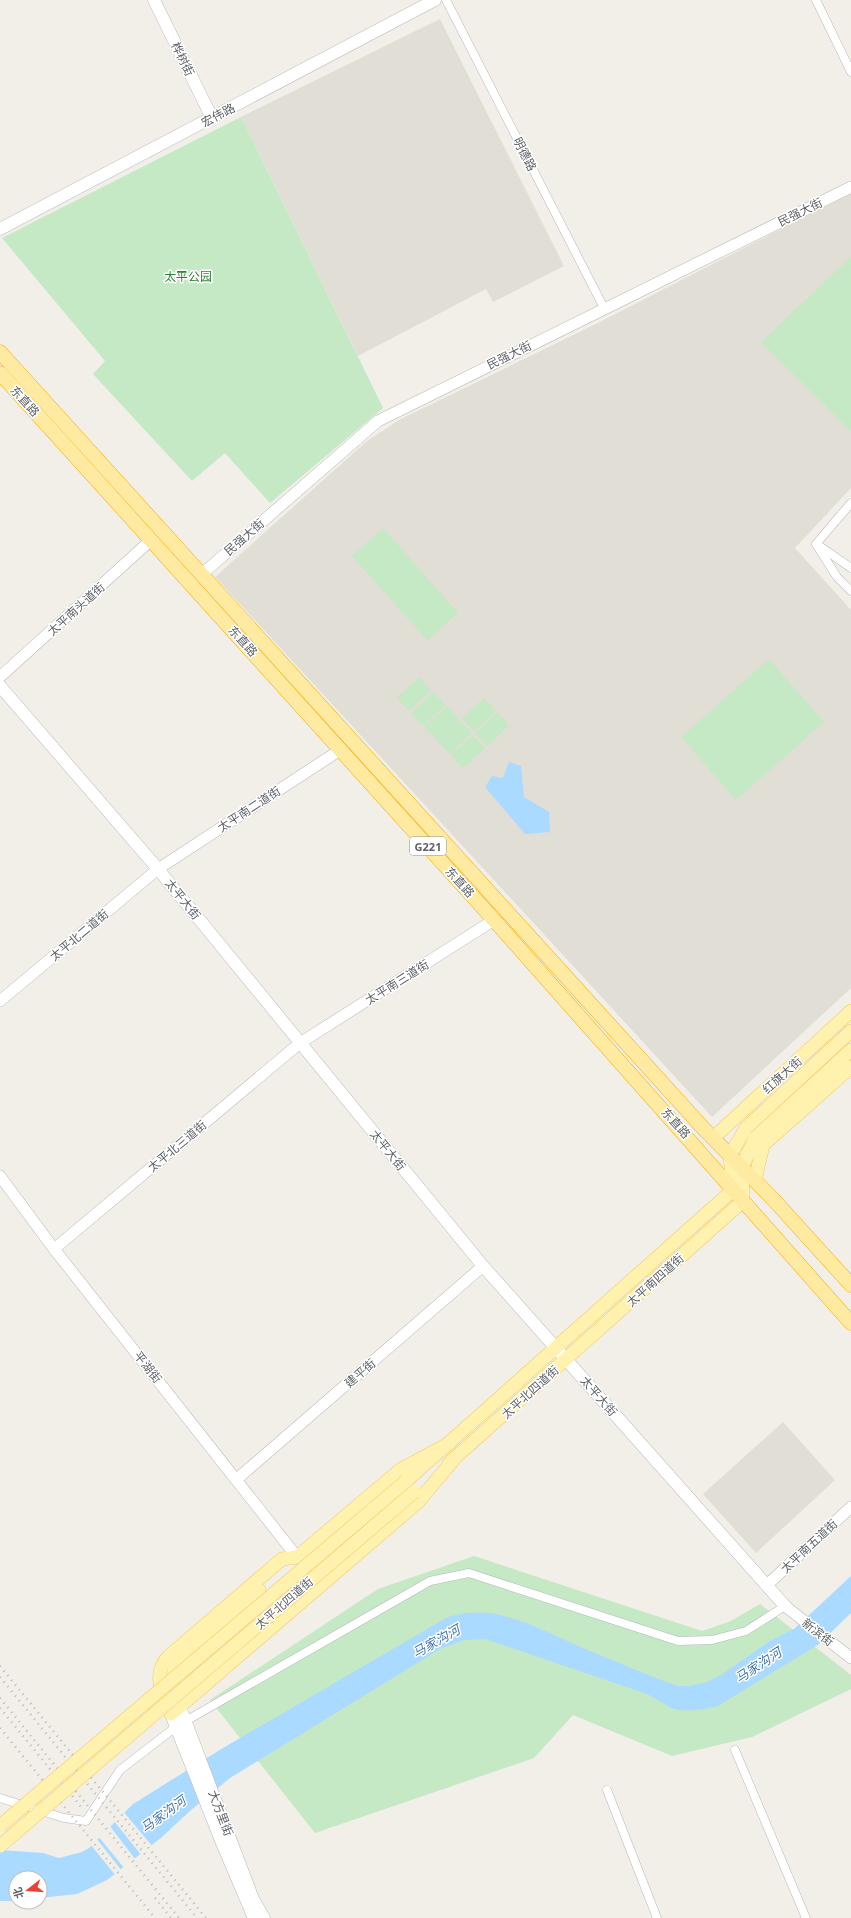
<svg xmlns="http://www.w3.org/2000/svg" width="851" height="1918" font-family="'Noto Sans','Noto Sans SC',sans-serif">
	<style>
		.education { fill: #e1ded6 }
		.green { fill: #c5e8c5 }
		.water { fill: #aadaff }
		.pier { fill: #f1efe8 }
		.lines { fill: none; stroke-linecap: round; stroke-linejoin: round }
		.minor-casing { stroke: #b5b8bc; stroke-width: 9 }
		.tertiary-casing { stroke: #b5b8bc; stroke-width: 12 }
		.secondary-casing { stroke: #b6babf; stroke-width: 13 }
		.primary-casing { stroke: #f2c960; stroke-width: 14 }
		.trunk-casing { stroke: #f9ab00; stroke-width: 15 }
		.minor { stroke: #fff; stroke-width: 8 }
		.tertiary { stroke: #fff; stroke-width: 11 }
		.secondary { stroke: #fff; stroke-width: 12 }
		.primary { stroke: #fff2af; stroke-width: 13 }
		.trunk { stroke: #feeaa1; stroke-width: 14 }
		.rail { stroke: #b6b7b8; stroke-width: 2.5; stroke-dasharray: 1 5; stroke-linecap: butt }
		.primary-bridge-casing { stroke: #f2c960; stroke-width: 14; stroke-linecap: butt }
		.primary-bridge { stroke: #fff2af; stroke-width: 13 }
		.labels { text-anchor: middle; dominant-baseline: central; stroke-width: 3; stroke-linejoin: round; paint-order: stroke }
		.shield { fill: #fff; stroke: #8f9295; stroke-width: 1 }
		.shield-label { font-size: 11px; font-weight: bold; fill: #5f6368 }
		.street-label { font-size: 12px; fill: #5f6368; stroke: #fff }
		.park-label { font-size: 12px; fill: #348238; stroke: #fff }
		.water-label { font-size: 13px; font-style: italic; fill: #4174aa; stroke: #fff }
	</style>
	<rect width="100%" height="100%" fill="#f1efe8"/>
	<g class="education">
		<polygon points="440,19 564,266 493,302 486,289 358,356 241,117"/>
		<polygon points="851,193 851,488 795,548 851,610 851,988 712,1117 215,577 367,441 401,419 596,324"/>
		<polygon points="783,1422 835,1480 756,1553 703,1494"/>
	</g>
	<g class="green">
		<polygon points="241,117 383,408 270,503 225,453 192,481 93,374 105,361 2,238"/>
		<polygon points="851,257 851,431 761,342"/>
		<polygon points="383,528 458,613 427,640 352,556"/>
		<polygon points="769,659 824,722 736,800 681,737"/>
		<polygon points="419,677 431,690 409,711 397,698"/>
		<polygon points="433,692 445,705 423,726 411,713"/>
		<polygon points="484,698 496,711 474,731 462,718"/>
		<polygon points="447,706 459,719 437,740 424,727"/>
		<polygon points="497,712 509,725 487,746 475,733"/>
		<polygon points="459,720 472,733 450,754 437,741"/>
		<polygon points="473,735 485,748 463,768 451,755"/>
		<polygon points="474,1556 702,1631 731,1621 760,1604 851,1675 851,1689 752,1737 672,1756 573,1715 534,1758 315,1833 210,1700 378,1589"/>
	</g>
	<g class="water">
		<polygon points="509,762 521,766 524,797 549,812 550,832 525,834 485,787 492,776 503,778"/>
		<path d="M 851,1576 L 851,1613 L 819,1644 L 718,1706 C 704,1709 683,1714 670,1707 C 662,1703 655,1698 647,1694 L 485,1639 L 464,1640 L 440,1649 L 230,1778 L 191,1810 L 162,1837 L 107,1880 L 77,1894 L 40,1898 L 40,1878 L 16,1878 L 16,1901 L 0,1901 L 0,1850 L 43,1853 L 59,1858 L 82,1852 L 89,1848 L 133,1804 L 223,1748 L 446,1618 C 492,1601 535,1627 576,1645 C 606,1658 636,1670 666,1682 L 679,1686 L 691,1686 L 707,1682 L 721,1675 L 770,1641 L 794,1629 Z"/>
	</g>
	<g class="pier">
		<polygon points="123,1811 153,1847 142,1856 114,1821"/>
		<polygon points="109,1825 136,1860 125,1869 98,1836"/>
		<polygon points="96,1838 122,1871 116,1876 90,1844"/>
	</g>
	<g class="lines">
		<defs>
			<g id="minor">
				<polyline points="446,0 604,308"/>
				<polyline points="816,0 851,72"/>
				<polyline points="816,544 837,577 851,591"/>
				<polyline points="816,544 851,503"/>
				<polyline points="818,545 851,568"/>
				<polyline points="735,1750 806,1918"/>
				<polyline points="607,1790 657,1918"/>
				<polyline points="0,1798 64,1818 86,1821 120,1770 177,1726 430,1581 469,1573 678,1641 712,1640 746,1631 785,1606"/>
			</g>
			<g id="tertiary">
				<polyline points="201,575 378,421 851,187"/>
				<polyline points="0,677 151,540"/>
				<polyline points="0,1001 158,869 340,750"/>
				<polyline points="0,1176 54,1249 297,1557"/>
				<polyline points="54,1249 300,1043 494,920"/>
				<polyline points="237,1479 483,1266"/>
				<polyline points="767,1585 851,1507"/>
				<polyline points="785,1606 851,1658"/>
			</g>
			<g id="secondary">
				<polyline points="154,0 212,118"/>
				<polyline points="0,229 435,0"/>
				<polyline points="0,686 158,869 483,1266 785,1606"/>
				<polyline points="180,1707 253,1899 264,1918"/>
				<polyline points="171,1714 222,1843 254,1918"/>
			</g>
			<g id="primary">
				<polyline points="713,1138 851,1011"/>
				<polyline points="755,1180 763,1145 851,1067"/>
				<path d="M 450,1443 L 400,1470 L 297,1557 L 282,1559 L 169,1656 C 151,1674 163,1694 171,1714 L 418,1502 L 455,1458"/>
				<polyline points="449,1463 743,1201 742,1167 755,1138 851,1050"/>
				<polyline points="406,1481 733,1190 730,1155 746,1128 851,1031"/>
				<path d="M 179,1706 C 174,1691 170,1679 176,1665 L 259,1590"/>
			</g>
			<g id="trunk">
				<polyline points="0,352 704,1129 773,1199 851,1285"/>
				<polyline points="0,373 494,920 851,1323"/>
			</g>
		</defs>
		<use href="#minor" class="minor-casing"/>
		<use href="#tertiary" class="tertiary-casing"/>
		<use href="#secondary" class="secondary-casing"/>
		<use href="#primary" class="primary-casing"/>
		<use href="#trunk" class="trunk-casing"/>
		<use href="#minor" class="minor"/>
		<use href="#tertiary" class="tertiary"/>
		<use href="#secondary" class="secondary"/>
		<use href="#primary" class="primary"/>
		<use href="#trunk" class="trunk"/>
		<g class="rail">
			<polyline points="0,1666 206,1918"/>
			<polyline points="0,1677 197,1918"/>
			<polyline points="0,1698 179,1918"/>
			<polyline points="0,1708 82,1808"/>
			<polyline points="0,1728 155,1918"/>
			<polyline points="155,1898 171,1918"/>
		</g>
		<defs>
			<g id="primary-bridge">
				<polyline points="0,1826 406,1481"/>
				<polyline points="0,1846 414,1492"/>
			</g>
		</defs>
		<use href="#primary-bridge" class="primary-bridge-casing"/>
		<use href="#primary-bridge" class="primary-bridge"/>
	</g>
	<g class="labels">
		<rect class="shield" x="410" y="837" width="36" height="18" rx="3"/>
		<g class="shield-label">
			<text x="428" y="846">G221</text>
		</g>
		<g class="street-label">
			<text transform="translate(183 59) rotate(64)">桦树街</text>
			<text transform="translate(218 115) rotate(-28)">宏伟路</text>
			<text transform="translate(525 154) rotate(63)">明德路</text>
			<text transform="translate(800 212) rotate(-26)">民强大街</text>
			<text transform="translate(509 355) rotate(-26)">民强大街</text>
			<text transform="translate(25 401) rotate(48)">东直路</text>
			<text transform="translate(244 537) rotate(-41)">民强大街</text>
			<text transform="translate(76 609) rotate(-42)">太平南头道街</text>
			<text transform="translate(243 641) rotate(48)">东直路</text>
			<text transform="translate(249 809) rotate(-33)">太平南二道街</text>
			<text transform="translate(460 882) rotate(48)">东直路</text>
			<text transform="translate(183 899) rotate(51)">太平大街</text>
			<text transform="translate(79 935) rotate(-40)">太平北二道街</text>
			<text transform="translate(397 982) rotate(-32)">太平南三道街</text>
			<text transform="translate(782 1075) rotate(-42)">红旗大街</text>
			<text transform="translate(676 1123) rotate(48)">东直路</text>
			<text transform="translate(177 1146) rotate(-40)">太平北三道街</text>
			<text transform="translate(388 1150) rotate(51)">太平大街</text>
			<text transform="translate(655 1280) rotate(-42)">太平南四道街</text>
			<text transform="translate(148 1367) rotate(52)">平湖街</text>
			<text transform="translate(360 1373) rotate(-41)">建平街</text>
			<text transform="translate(530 1392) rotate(-42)">太平北四道街</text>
			<text transform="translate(599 1396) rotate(49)">太平大街</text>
			<text transform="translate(809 1546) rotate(-43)">太平南五道街</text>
			<text transform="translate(284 1603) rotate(-41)">太平北四道街</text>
			<text transform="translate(818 1632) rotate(38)">新滨街</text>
			<text transform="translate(221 1813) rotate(69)">大方里街</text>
		</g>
		<g class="park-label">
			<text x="188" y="276">太平公园</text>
		</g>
		<g class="water-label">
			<text transform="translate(436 1641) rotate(-29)">马家沟河</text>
			<text transform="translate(758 1665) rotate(-33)">马家沟河</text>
			<text transform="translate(163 1814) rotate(-36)">马家沟河</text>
		</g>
	</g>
	<g transform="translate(28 1890) rotate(253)"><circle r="19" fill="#ffffff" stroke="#bfc1c3"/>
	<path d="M0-3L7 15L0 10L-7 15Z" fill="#ea4335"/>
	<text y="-6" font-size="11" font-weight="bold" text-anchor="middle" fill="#5f6368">北</text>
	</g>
</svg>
